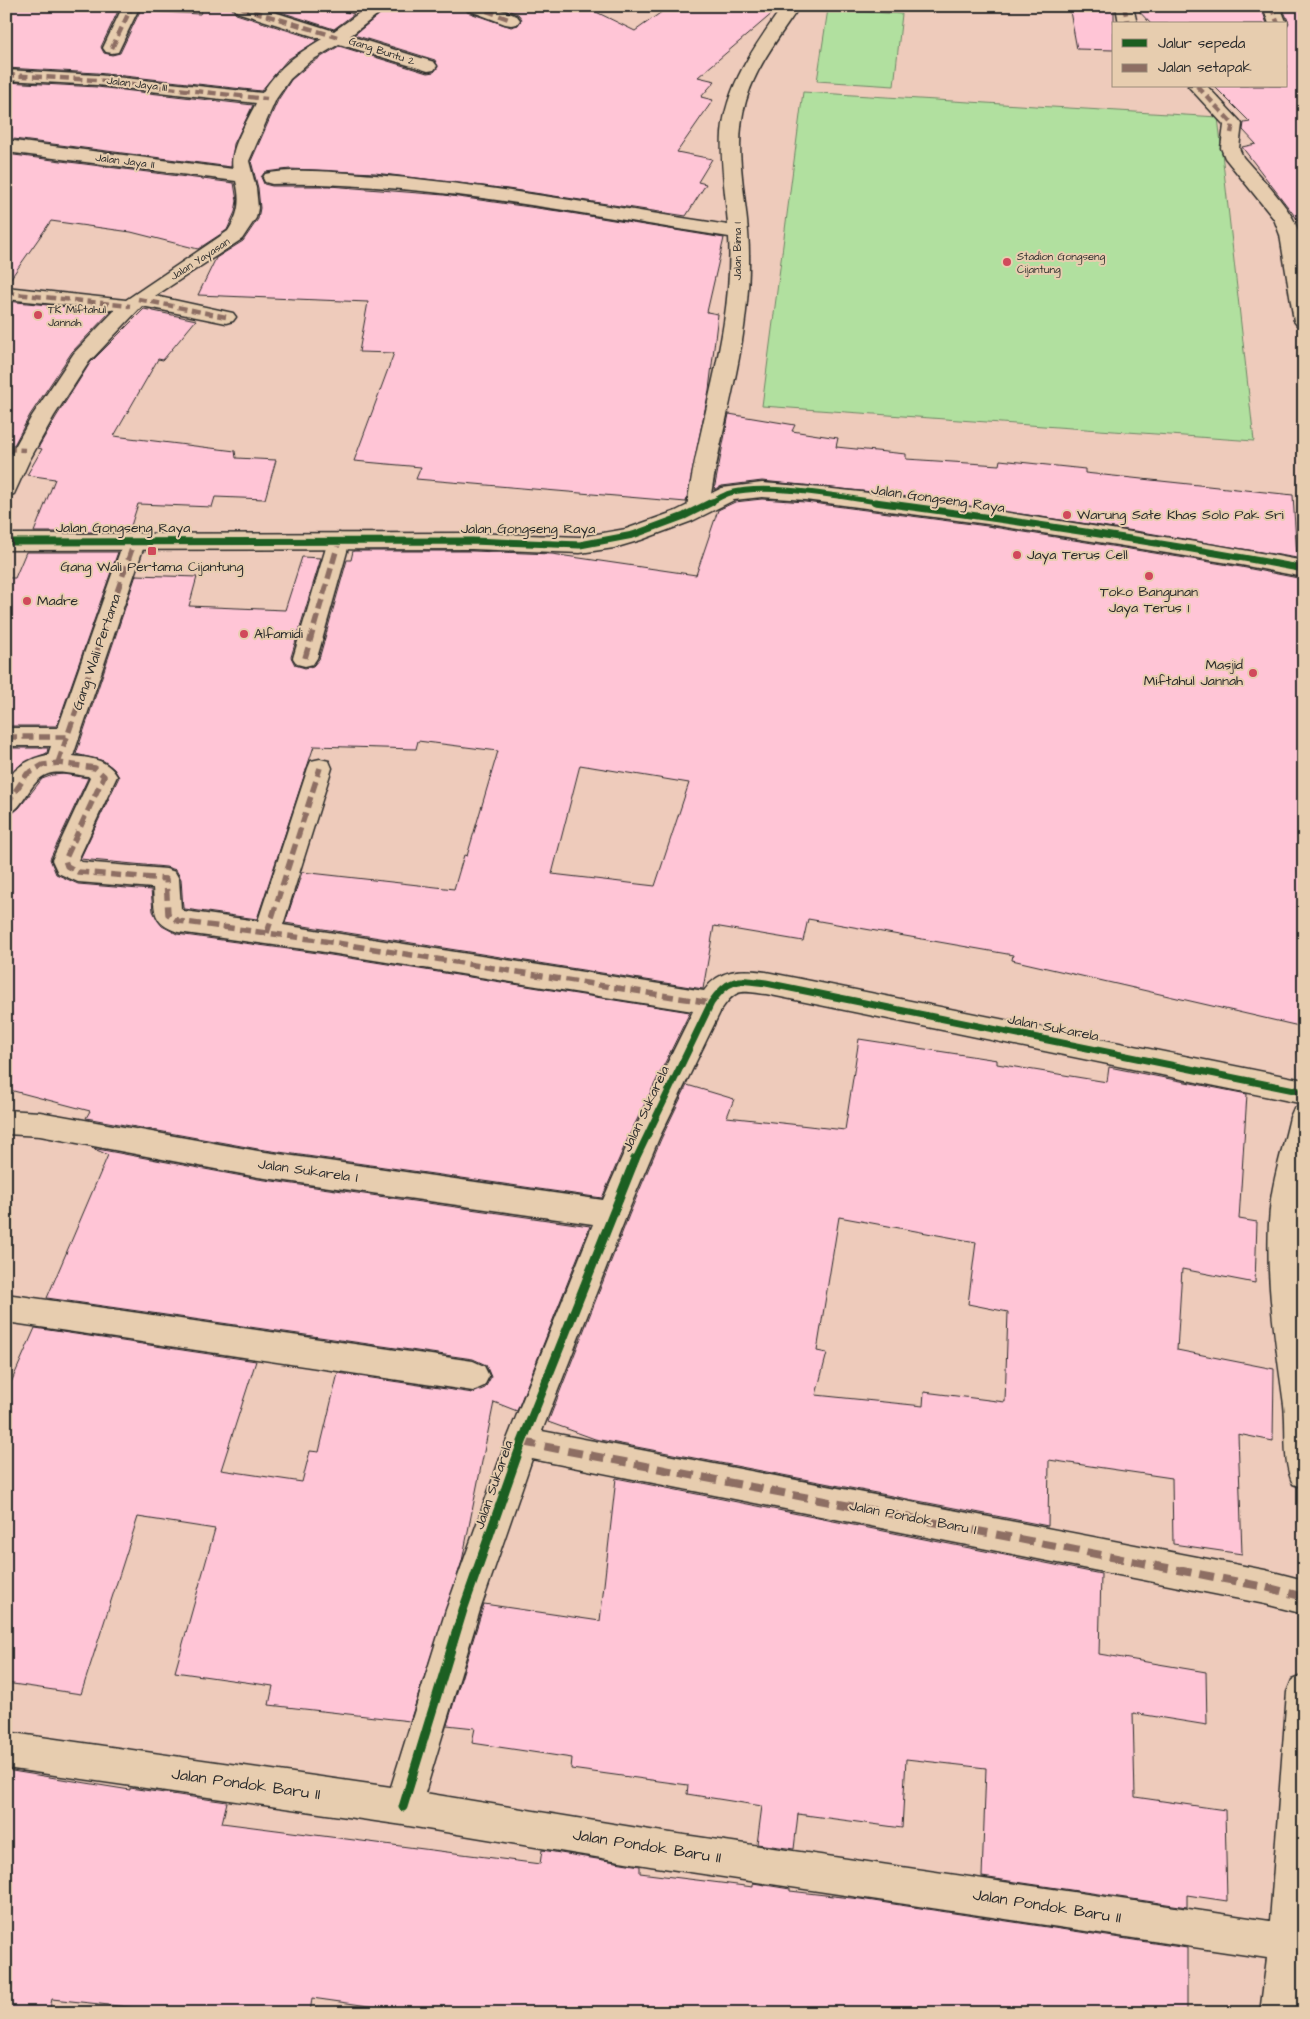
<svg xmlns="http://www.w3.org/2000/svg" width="1310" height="2019" font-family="'Architects Daughter',sans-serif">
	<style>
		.green { fill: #b1e09f; stroke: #6e8665 }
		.building { fill: #ffc5d6; stroke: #2b2b2b; fill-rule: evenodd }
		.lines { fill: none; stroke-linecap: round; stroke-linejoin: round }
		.minor-casing { stroke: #2b2b2b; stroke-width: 3 }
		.tertiary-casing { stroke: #2b2b2b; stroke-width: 3 }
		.minor { fill: #e7cdaf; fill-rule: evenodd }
		.tertiary { fill: #e7cdaf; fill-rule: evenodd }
		.quiet-far2 { stroke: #8d6e63; stroke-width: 4.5; stroke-dasharray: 9 4.5; stroke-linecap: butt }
		.quiet-far1 { stroke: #8d6e63; stroke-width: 5.5; stroke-dasharray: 11 5.5; stroke-linecap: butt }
		.quiet { stroke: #8d6e63; stroke-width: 8; stroke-dasharray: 15 8; stroke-linecap: butt }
		.cycleway-far2-casing { stroke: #e7cdaf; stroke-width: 8 }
		.cycleway-far1-casing { stroke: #e7cdaf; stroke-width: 10 }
		.cycleway-casing { stroke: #e7cdaf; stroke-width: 12 }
		.cycleway-far2 { stroke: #1b5e20; stroke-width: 5 }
		.cycleway-far1 { stroke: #1b5e20; stroke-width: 7 }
		.cycleway { stroke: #1b5e20; stroke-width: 9 }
		.poi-dot { fill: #d1495b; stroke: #e7cdaf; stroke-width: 2 }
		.labels { text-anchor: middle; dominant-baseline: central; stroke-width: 4; stroke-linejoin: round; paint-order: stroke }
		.far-street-label { font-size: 11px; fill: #2b2b2b; stroke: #e7cdaf }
		.far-poi-label { font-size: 11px; fill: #2b2b2b; stroke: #e7cdaf; text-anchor: start }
		.street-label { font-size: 14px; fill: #2b2b2b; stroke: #e7cdaf }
		.poi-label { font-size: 14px; fill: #2b2b2b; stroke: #e7cdaf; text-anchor: start }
		.near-street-label { font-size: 16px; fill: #2b2b2b; stroke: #e7cdaf }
	</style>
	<rect width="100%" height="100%" fill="#eecbbb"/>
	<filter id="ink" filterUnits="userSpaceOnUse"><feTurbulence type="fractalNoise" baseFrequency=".02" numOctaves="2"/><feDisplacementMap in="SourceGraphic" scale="10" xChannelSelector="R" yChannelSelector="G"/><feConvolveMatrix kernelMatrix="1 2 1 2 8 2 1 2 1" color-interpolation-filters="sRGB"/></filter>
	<g filter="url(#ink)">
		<g class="green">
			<polygon points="828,9 902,14 894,86 817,81"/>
			<polygon points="803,92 1218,117 1254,441 762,406"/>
		</g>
		<g class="building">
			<polygon points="6,6 115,6 114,9 119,9 101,47 104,53 112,55 120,53 140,11 200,14 204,6 233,6 232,9 236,14 318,40 287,60 261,91 97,73 6,68"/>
			<polygon points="262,6 326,6 354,14 334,29"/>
			<polygon points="390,6 464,6 467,12 511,27 518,25 522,19 518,14 496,6 584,6 635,31 670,6 781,6 698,77 715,81 701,97 713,100 677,152 712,159 698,182 706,184 686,216 508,189 375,173 290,169 265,172 261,177 264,184 272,186 329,186 444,195 558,211 724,238 707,312 718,314 709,390 686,502 416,479 421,467 354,461 394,353 359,352 368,302 198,295 216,258 243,241 258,219 260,208 258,188 251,161 278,100 291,80 310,64 339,46 427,73 434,72 438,67 435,60 354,35"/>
			<polygon points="1069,6 1114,6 1114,50 1077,49"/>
			<polygon points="1135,7 1262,9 1267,24 1151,24"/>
			<polygon points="1283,9 1304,9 1304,228 1242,147 1256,144 1243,130 1244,123 1250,122 1214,86 1286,86 1286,27 1289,23"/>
			<polygon points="6,82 97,87 253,105 234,144 231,167 6,138"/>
			<polygon points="6,154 234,183 237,201 235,212 227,230 198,249 131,232 51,221 6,285"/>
			<polygon points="6,301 111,311 72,352 30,415 14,445 6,445"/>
			<polygon points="144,309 196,320 163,360 158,359 114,436 235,451 236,458 276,460 265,499 215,497 212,507 138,504 129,532 34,532 55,479 27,475 42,449 38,448 56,417 90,363"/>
			<polygon points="729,414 795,425 792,431 838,438 836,447 906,454 906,459 999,465 1000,460 1085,469 1085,473 1293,495 1297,558 1148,533 872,492 762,481 722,486 714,490"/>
			<path d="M 762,499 L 805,502 L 987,526 L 1241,567 L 1298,578 L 1298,581 L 1304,582 L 1304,980 L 1299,1026 L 1012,960 L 1013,955 L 808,919 L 803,941 L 714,926 L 703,989 L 285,923 L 302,872 L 454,889 L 464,855 L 467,856 L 498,751 L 418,741 L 416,749 L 314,746 L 257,919 L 185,909 L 183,908 L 181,879 L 176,870 L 166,867 L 80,859 L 119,777 L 114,769 L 104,761 L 76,754 L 136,575 L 197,577 L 189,606 L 285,610 L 302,557 L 321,558 L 291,657 L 295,665 L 305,668 L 313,666 L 319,659 L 347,560 L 351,560 L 353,551 L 472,551 L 552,554 L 696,575 L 718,510 L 735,502 ZM 580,765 L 689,783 L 655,886 L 552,874 Z"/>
			<polygon points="26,552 118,552 57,726 6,726 6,578 15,578"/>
			<polygon points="6,748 48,748 47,753 21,764 6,780"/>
			<polygon points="63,774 88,778 50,859 56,874 78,884 151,890 153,911 158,921 162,926 177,934 318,953 690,1012 629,1136 602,1198 258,1149 86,1118 90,1111 6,1089 6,817 19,808 42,779 53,775"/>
			<path d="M 859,1039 L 997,1060 L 997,1064 L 1107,1082 L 1109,1067 L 1247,1094 L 1239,1219 L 1257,1222 L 1255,1283 L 1182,1269 L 1177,1350 L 1274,1369 L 1273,1441 L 1238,1434 L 1242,1554 L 1173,1544 L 1172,1478 L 1049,1460 L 1048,1526 L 595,1439 L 548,1422 L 629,1215 L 661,1139 L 687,1085 L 734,1099 L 727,1117 L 845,1130 ZM 839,1217 L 976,1242 L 968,1304 L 1008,1312 L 1005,1402 L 924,1392 L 923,1406 L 816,1395 L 827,1353 L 817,1351 Z"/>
			<polygon points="92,1148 258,1179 590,1226 517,1411 494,1402 462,1561 410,1721 269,1705 273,1686 175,1672 215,1529 138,1517 81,1694 6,1683 6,1394 35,1328 256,1361 221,1470 302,1482 310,1451 319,1452 338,1373 473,1393 485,1388 491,1377 486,1365 473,1359 47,1298 108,1155"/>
			<polygon points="616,1478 1101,1574 1099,1654 1206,1672 1207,1725 1133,1713 1135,1797 1225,1810 1227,1901 1187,1895 1187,1907 982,1877 986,1768 906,1759 902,1828 798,1814 794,1849 757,1844 762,1806 687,1794 688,1785 571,1769 572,1758 472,1743 475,1728 447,1725 484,1604 600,1621"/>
			<polygon points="6,1770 130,1790 130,1788 227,1802 222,1823 540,1864 542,1850 640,1866 640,1873 753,1887 753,1883 790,1889 790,1891 860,1899 1187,1948 1187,2013 418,2013 312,1998 310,2013 185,2013 52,1999 49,2013 6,2011"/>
		</g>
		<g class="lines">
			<defs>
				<g id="minor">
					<polygon points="123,6 140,6 118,52 112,53 106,52 103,48"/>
					<path d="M 236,6 L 255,6 L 334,31 L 369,6 L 388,6 L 350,36 L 434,62 L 437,66 L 434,70 L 428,71 L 339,44 L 309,62 L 290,79 L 276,99 L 249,161 L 256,188 L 258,208 L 256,218 L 242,239 L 155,296 L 233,313 L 236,317 L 233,321 L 226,323 L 142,306 L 89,362 L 54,416 L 29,461 L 14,494 L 6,496 L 6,463 L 32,416 L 74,353 L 115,310 L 6,299 L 6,287 L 126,300 L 228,231 C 239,214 241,201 236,181 L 6,152 L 6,140 L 233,169 C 228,151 248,120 256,103 L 97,85 L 6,80 L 6,70 L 97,75 L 262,93 C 281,65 294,56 322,39 L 237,12 L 234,8 Z"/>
					<polygon points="466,6 490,6 517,16 520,20 517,24 511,25 505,24 468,10"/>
					<path d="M 783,6 L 800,6 C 780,36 756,66 746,101 C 733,144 745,189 748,232 C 750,257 749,286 746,311 C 739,378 718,442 709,508 L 706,513 L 698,515 L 690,513 L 687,508 C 699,418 734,330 729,237 C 578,214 425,181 272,184 L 265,182 L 263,178 L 265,174 C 295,167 344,173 375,175 C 493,185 611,207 728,225 C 726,195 720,164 722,133 C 726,85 756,44 783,6 Z"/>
					<polygon points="1116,6 1133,6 1137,24 1119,24"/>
					<polygon points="1263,6 1280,6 1287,24 1286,25 1269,24"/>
					<path d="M 1188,86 L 1207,86 L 1239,120 L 1242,124 L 1239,148 L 1243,157 C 1259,176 1279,195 1292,217 C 1310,248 1304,292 1304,327 L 1297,325 L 1294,321 L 1280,235 L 1274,219 L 1225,158 L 1221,148 L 1224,125 Z"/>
					<path d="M 135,532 L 143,535 L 146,540 L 73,756 C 91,758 107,759 117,776 L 78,860 L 82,862 L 166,869 L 175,872 L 179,879 L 181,909 L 184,911 L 258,921 L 308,768 L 311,761 L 320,759 L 329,761 L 332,768 L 283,925 L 704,991 C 720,968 741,969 766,972 L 1304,1080 L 1304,1104 L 766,994 C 741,991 737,987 721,1010 L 659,1138 L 627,1214 L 542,1431 L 1265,1570 L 1304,1580 L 1304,1614 L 1265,1604 L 532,1459 L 480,1610 L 425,1793 L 650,1830 L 1270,1921 L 1287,1692 L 1292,1680 L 1304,1675 L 1304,1959 L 1298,2013 L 1260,2013 L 1267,1958 L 650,1866 L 403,1825 L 6,1768 L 6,1732 L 391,1787 L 446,1610 L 506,1442 L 593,1224 L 258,1177 L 40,1136 L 6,1134 L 6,1110 L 40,1112 L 258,1151 L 603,1200 L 631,1137 L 693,1011 L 318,951 L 178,932 C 152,923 155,912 153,888 L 78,882 L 58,873 L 52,860 L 90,778 L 88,776 C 76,775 60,770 48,774 C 28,781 26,808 6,815 C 6,806 5,795 6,787 C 9,769 32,757 48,755 L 51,746 L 6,746 L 6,728 L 58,728 L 124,540 L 127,535 Z"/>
					<polygon points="339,533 347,536 350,541 317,658 313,664 305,666 297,664 293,658 328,541 331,536"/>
					<path d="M 1304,1105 L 1304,1184 L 1301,1198 L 1298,1245 L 1304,1328 L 1304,1488 L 1293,1484 C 1282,1460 1287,1431 1284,1405 C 1275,1337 1263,1268 1271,1199 C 1275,1172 1284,1144 1290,1117 L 1294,1108 Z"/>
					<polygon points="6,1294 473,1361 484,1366 489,1376 484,1386 473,1391 6,1322"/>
				</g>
				<path id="tertiary" d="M 762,483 C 860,489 957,505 1054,520 C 1137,533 1221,545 1304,561 L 1304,577 L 1241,565 L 987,524 L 805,500 L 762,497 L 734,500 L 692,521 L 641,540 L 614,548 L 580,553 L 472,549 L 6,550 L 6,534 L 472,533 L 580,537 L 626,529 L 676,511 L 722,488 Z"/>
			</defs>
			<use href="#minor" class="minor-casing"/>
			<use href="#tertiary" class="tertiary-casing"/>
			<use href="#minor" class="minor"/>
			<use href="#tertiary" class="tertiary"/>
			<g class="quiet-far2">
				<polyline points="245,6 243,8 337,37"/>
				<polyline points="474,6 511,20"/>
				<polyline points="1124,6 1128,24"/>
				<polyline points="1271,6 1278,24"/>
				<polyline points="112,48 132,6"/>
				<polyline points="6,75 97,80 267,99"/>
				<polyline points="1197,86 1233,124 1231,133"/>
				<polyline points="6,293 130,306"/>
				<polyline points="138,299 226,317"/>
				<polyline points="6,449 25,450"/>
			</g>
			<g class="quiet-far1">
				<polyline points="305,658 339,541"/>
				<polyline points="6,737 67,737"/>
				<polyline points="58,763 135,540"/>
				<polyline points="6,805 27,774 43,765 58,763 95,768 104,776 65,860 67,866 78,872 166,879 168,914 178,921 318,940 711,1003"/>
				<polyline points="267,933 320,768"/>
			</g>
			<polyline class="quiet" points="522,1442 1265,1587 1304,1597"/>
			<defs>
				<path id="cycleway-far2" d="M 709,503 C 716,500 723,495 730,493 C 767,482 845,498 884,503"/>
				<g id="cycleway-far1">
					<path d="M 875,502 C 1018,521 1162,542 1304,569"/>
					<polyline points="6,542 472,541 580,545 633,535 684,516 712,502"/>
					<path d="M 635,1161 L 711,1003 C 728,978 738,979 766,983 L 1304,1092"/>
				</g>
				<polyline id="cycleway" points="403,1807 463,1610 522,1442 635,1159"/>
			</defs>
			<use href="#cycleway-far2" class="cycleway-far2-casing"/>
			<use href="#cycleway-far1" class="cycleway-far1-casing"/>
			<use href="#cycleway" class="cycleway-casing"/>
			<use href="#cycleway-far2" class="cycleway-far2"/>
			<use href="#cycleway-far1" class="cycleway-far1"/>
			<use href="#cycleway" class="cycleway"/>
		</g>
	</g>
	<g class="poi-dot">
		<circle cx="1007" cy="262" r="5"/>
		<circle cx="38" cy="315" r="5"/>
		<circle cx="1067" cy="515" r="5"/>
		<rect x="147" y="546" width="10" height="10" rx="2.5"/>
		<circle cx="1017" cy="555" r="5"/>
		<circle cx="1149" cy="576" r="5"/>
		<circle cx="27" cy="601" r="5"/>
		<circle cx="244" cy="634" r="5"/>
		<circle cx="1253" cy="673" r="5"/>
	</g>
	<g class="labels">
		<g class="far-street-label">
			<text transform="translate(382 51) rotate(18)">Gang Buntu 2</text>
			<text transform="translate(137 84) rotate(7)">Jalan Jaya III</text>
			<text transform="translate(125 161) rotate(7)">Jalan Jaya II</text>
			<text transform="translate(737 251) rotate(-90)">Jalan Bima I</text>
			<text transform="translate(200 259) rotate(-33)">Jalan Yayasan</text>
		</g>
		<g class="far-poi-label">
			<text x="1017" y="256">Stadion Gongseng<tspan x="1017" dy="13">Cijantung</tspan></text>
			<text x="48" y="309">TK Miftahul<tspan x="48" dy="13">Jannah</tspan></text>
		</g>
		<g class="street-label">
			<text transform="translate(938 499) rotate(8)">Jalan Gongseng Raya</text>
			<text x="123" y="528">Jalan Gongseng Raya</text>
			<text x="528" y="529">Jalan Gongseng Raya</text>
			<text transform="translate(97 652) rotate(-71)">Gang Wali Pertama</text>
			<text transform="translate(1053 1028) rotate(11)">Jalan Sukarela</text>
			<text transform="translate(646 1109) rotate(-65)">Jalan Sukarela</text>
			<text transform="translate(308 1171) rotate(8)">Jalan Sukarela I</text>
			<text transform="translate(494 1485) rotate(-71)">Jalan Sukarela</text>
			<text transform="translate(913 1518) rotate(11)">Jalan Pondok Baru I</text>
		</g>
		<g class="poi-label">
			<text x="1077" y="515">Warung Sate Khas Solo Pak Sri</text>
			<text x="1027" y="555">Jaya Terus Cell</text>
			<text x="152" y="567" text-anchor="middle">Gang Wali Pertama Cijantung</text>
			<text x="1149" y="592" text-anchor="middle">Toko Bangunan<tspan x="1149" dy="16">Jaya Terus 1</tspan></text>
			<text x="37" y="601">Madre</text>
			<text x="254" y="634">Alfamidi</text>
			<text x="1243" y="665" text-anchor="end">Masjid<tspan x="1243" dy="16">Miftahul Jannah</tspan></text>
		</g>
		<g class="near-street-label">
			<text transform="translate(246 1784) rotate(8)">Jalan Pondok Baru II</text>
			<text transform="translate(647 1846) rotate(9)">Jalan Pondok Baru II</text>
			<text transform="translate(1047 1906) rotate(9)">Jalan Pondok Baru II</text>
		</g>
	</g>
	<rect width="1310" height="2019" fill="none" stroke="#e7cdaf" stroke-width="25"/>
	<rect x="12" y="12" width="1285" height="1994" fill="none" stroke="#2b2b2b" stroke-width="2" filter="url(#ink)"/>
	<rect x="1112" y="22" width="175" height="65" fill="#e7cdaf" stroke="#9c8c7a"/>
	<rect x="1122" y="39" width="25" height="8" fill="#1b5e20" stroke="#9c8c7a"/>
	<text x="1158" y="48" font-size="15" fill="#2b2b2b">Jalur sepeda</text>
	<rect x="1122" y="64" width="25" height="8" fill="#8d6e63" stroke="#9c8c7a"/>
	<text x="1158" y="72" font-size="15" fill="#2b2b2b">Jalan setapak</text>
</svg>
